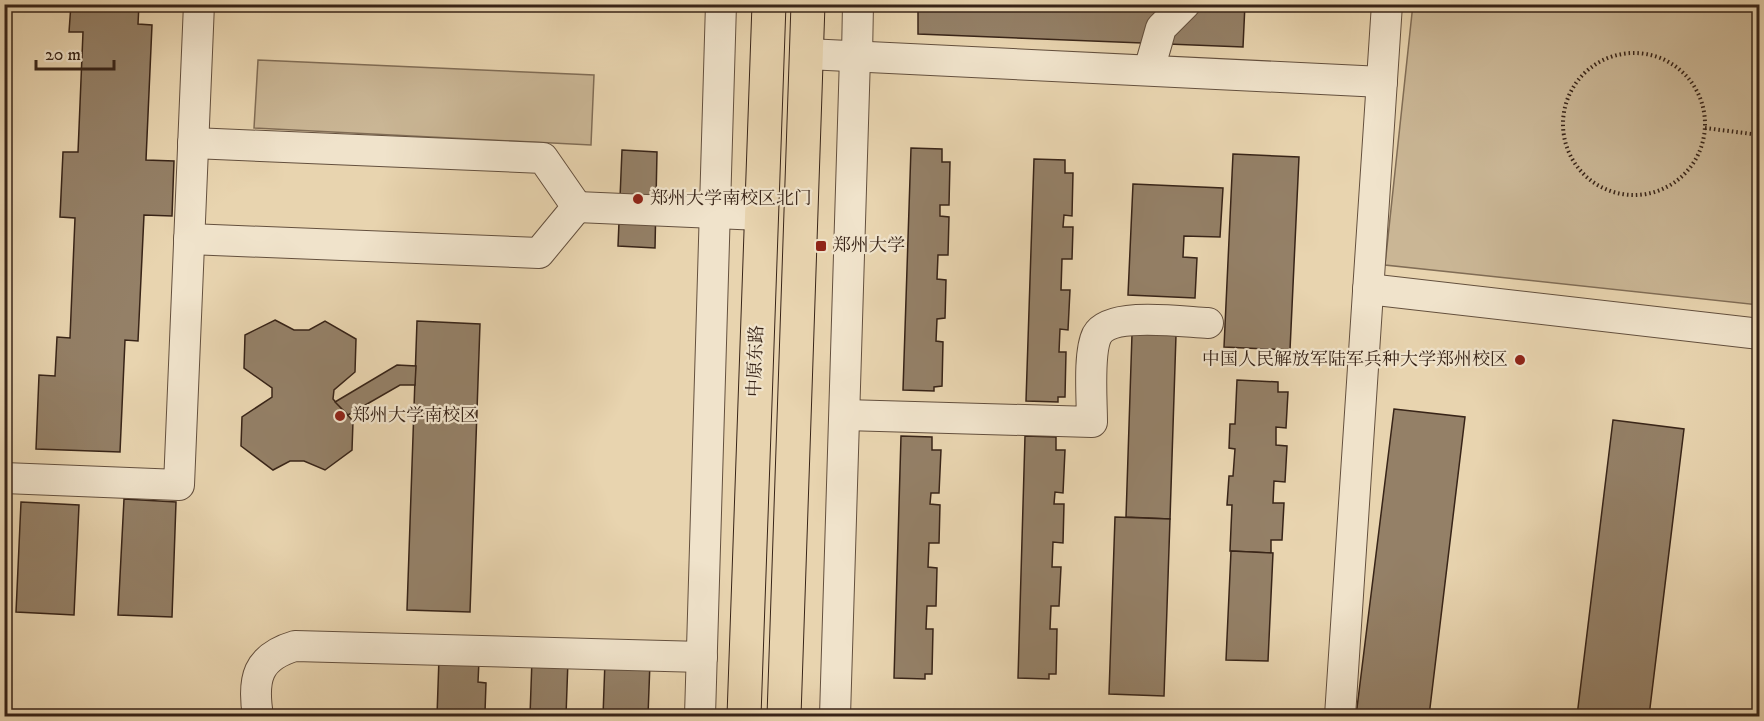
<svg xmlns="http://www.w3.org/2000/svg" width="1764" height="721" font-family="'IM FELL DW Pica','Noto Serif SC',serif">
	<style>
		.green { fill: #cab695; stroke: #816d56; stroke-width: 1.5 }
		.building { fill: #948067; stroke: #382418; stroke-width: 1.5 }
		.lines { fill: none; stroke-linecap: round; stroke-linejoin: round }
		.minor-casing { stroke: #64503e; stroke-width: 32 }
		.major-casing { stroke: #382418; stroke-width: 35 }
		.path { stroke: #382418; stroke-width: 4; stroke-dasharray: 1.5 3; stroke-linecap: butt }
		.minor { stroke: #f0e3cb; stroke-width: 30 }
		.major { stroke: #e8d4af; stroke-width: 33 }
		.poi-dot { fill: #8f2418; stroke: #f0e3cb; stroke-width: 2 }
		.labels { text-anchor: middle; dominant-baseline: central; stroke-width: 4.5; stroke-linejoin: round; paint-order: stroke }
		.poi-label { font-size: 18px; fill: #382418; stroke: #f0e3cb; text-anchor: start }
		.street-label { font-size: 18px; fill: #382418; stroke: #f0e3cb }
	</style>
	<rect width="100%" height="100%" fill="#e8d4af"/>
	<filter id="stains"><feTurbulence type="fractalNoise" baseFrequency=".00333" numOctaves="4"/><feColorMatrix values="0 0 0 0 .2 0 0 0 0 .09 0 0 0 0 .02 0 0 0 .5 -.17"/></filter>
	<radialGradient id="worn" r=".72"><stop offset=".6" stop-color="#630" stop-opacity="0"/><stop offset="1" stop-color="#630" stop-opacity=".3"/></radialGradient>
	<g class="green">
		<polygon points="1413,4 1759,5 1759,305 1385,265"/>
		<polygon points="258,60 594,75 591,145 254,128"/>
	</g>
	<g class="building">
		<polygon points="71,4 139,4 138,24 152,25 146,160 174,161 172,216 144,215 138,341 125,340 120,452 36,449 39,375 55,376 57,337 70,338 75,218 60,217 63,152 78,152 83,32 69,32"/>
		<polygon points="918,4 1245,4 1243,47 918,34"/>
		<polygon points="911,148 942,149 942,162 950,162 949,205 940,205 940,216 949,217 948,255 938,255 937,279 946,280 945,318 937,319 936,341 943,342 942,386 934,387 934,391 903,390"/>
		<polygon points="622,150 657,152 655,248 618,246"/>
		<polygon points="1233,154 1299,157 1290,350 1224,347"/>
		<polygon points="1034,159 1065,160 1065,173 1073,173 1072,216 1064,215 1063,227 1073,227 1072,259 1062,259 1061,290 1070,290 1068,330 1060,329 1059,352 1066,352 1065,397 1058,397 1058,402 1026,401"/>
		<polygon points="1133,184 1223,188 1220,237 1184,236 1183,257 1197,258 1195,298 1128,295"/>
		<polygon points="275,320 294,330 309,330 325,321 356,339 355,372 334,390 333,399 353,421 352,450 325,470 304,461 290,461 273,470 241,446 242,417 272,397 272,388 244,368 245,335"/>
		<polygon points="417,321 480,324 470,612 407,610"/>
		<polygon points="1132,334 1176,335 1170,519 1126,517"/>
		<polygon points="397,365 416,366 415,385 400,385 348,415 335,402"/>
		<polygon points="1237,380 1278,382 1278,392 1288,392 1286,428 1276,427 1276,445 1287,446 1285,482 1274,481 1273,503 1284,503 1282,540 1271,540 1271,553 1230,551 1232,505 1227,505 1229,476 1233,476 1235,449 1229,448 1230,424 1235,424"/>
		<polygon points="1394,409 1465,417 1429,716 1356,716"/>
		<polygon points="1613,420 1684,429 1649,716 1577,716"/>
		<polygon points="901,436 932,437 932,450 941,450 939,493 931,493 930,504 940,505 939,543 929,543 928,567 937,568 936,606 927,606 926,629 933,629 932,674 925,674 925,679 894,678"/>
		<polygon points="1025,436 1056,437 1056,450 1065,450 1063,493 1055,492 1054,504 1064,504 1063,543 1053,542 1052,567 1061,567 1059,606 1051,606 1050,629 1057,629 1056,674 1049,674 1049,679 1018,678"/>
		<polygon points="124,499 176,502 172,617 118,615"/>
		<polygon points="21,502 79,505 74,615 16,612"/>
		<polygon points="1115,517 1170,519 1164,696 1109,694"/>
		<polygon points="1231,551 1273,553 1268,661 1226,660"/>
		<polygon points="439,658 479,660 478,682 486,683 485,712 477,712 477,716 437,716"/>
		<polygon points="532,659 568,660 566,716 530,716"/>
		<polygon points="605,661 650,662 648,716 603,716"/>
	</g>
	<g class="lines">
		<defs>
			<g id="minor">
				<polyline points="807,54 1382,82"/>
				<polyline points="1149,70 1161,28 1185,4"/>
				<polyline points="577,207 761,215"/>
				<polyline points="189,239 539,253 577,207 543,158 193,143"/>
				<polyline points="1368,289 1760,334"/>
				<path d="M 845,415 L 1092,422 C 1092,400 1088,353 1097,335 C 1110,311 1183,322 1208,323"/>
				<polyline points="4,478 179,485 199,4"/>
				<path d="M 258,716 C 252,679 257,657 295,646 L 702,657"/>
				<polyline points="700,716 721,4"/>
				<polyline points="835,716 855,57 857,56 858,4"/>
				<polyline points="1340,716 1387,4"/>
			</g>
			<g id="major">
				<polyline points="744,716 769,4"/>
				<polyline points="784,716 808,4"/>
			</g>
		</defs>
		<use href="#minor" class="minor-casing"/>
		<use href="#major" class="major-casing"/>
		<g class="path">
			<circle cx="1634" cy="124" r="71"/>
			<polyline points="1705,128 1760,135"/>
		</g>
		<use href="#minor" class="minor"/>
		<use href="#major" class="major"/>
	</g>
	<g class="poi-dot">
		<circle cx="638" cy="199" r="6"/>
		<rect x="815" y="240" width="12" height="12" rx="3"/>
		<circle cx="1520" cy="360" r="6"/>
		<circle cx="340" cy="416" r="6"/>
	</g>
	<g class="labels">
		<g class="poi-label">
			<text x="650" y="199">郑州大学南校区北门</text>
			<text x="833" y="246">郑州大学</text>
			<text x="1508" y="360" text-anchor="end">中国人民解放军陆军兵种大学郑州校区</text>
			<text x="352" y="416">郑州大学南校区</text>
		</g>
		<g class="street-label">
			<text transform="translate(756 361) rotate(-88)">中原东路</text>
		</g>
	</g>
	<rect width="1764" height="721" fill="none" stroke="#e8d4af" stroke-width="24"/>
	<rect x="6" y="6" width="1752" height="709" fill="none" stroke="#382418" stroke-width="3"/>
	<rect x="12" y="12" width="1740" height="697" fill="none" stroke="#382418" stroke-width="1.5"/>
	<path d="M36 60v9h78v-9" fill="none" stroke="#382418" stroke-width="3"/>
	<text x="45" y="60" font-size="18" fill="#382418" stroke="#f0e3cb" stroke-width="4.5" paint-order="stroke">20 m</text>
	<rect width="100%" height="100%" filter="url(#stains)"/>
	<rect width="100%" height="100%" fill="url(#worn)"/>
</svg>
